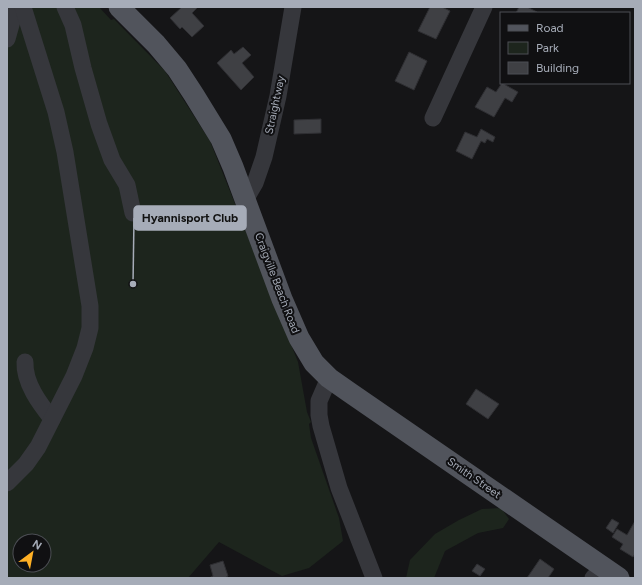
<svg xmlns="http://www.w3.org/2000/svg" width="642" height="585" font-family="Figtree,sans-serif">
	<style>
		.green { fill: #1d251d; fill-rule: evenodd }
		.building { fill: #3f4044; stroke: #2f2f33 }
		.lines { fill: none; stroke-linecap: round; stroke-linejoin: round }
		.minor { stroke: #36373c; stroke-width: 17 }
		.major { stroke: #51545c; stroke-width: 21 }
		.labels { text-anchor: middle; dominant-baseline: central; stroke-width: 4; stroke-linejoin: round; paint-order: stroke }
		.street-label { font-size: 11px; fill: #a6acb8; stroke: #101012 }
		.leader { fill: none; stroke: #a6acb8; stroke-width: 1.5 }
		.callout-dot { fill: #a6acb8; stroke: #101012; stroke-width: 1.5 }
		.callout { fill: #a6acb8; stroke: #a6acb8; stroke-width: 1.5 }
		.callout-label { font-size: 12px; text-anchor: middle; font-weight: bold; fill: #111 }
	</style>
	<rect width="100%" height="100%" fill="#151517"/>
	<g class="green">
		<path d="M 7,7 L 99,7 L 111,20 L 114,19 L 165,71 L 210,141 L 298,362 L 307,412 L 311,422 L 309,424 L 311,438 L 339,518 L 343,541 L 309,568 L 282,576 L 219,542 L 188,578 L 7,578 ZM 20,541 L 44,541 L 44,565 L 20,565 Z"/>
		<polygon points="501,508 509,519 503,528 478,533 445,551 434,578 406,578 410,560 435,534 459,520 482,509"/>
	</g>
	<g class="building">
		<polygon points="182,7 198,7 192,13 204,26 192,37 182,27 180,29 170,18"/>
		<polygon points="430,7 442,7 450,11 436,39 418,31"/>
		<polygon points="519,7 527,7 537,12 537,13 516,13"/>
		<polygon points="243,47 251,55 242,63 254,77 241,90 217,63 231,50 234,54"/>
		<polygon points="409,52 427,61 414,90 395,81"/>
		<polygon points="502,83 518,92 512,102 505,98 494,117 475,107 487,87 496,92"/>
		<polygon points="321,119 321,133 294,134 294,120"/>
		<polygon points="481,129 495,137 493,142 487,139 485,143 481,141 472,159 456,151 465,132 477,137"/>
		<polygon points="476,389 499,404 488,419 466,404"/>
		<polygon points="612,519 619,523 613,533 606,528"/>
		<polygon points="635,521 635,554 633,557 620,549 623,544 612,537 617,529 627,535"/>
		<polygon points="540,559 554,569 548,578 527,578"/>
		<polygon points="223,561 228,576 225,578 209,578 213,576 210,565"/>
		<polygon points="477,564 485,569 480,576 472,571"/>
	</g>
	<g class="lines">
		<g class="minor">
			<polyline points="65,7 73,25 83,68 99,124 112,160 127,185 133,213"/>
			<polyline points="7,39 16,7"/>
			<polyline points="433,118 484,7"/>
			<polyline points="245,200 255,183 264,157 278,96 293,7"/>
			<path d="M 25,362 C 24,383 40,404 52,419"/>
			<polyline points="329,378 319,401 319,415 321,426 339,488 374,578"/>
			<polyline points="7,483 26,464 38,447 74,376 85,348 90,328 90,306 65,152 56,112 23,7"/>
			<polyline points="593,578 604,567"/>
		</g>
		<polyline class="major" points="119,7 156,44 177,69 194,95 221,139 233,167 282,299 299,338 314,363 329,378 349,392 619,578"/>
	</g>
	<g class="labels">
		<g class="street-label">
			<text transform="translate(275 105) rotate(-78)">Straightway</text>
			<text transform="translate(277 283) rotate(69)">Craigville Beach Road</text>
			<text transform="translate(474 478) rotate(35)">Smith Street</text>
		</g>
	</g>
	<path class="leader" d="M133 284L134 218"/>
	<circle class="callout-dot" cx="133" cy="284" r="4"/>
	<rect class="callout" x="134" y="206" width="112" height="24" rx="4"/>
	<g class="callout-label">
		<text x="190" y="222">Hyannisport Club</text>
	</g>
	<rect width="642" height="585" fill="none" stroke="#a6acb8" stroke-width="16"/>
	<rect x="500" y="12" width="130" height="72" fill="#101012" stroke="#4c4e54"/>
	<rect x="508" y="25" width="20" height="6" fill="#51545c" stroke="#4c4e54"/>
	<text x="536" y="32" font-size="12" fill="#a6acb8">Road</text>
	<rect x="508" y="42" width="20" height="12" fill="#1d251d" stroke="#4c4e54"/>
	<text x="536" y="52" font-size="12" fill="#a6acb8">Park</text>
	<rect x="508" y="62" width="20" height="12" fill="#3f4044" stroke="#4c4e54"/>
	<text x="536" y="72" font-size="12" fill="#a6acb8">Building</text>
	<g transform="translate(32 553) rotate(32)"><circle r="19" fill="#101012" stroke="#4c4e54"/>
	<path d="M0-3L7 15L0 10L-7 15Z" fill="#ffb025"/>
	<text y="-6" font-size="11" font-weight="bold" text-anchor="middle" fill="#a6acb8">N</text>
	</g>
</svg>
